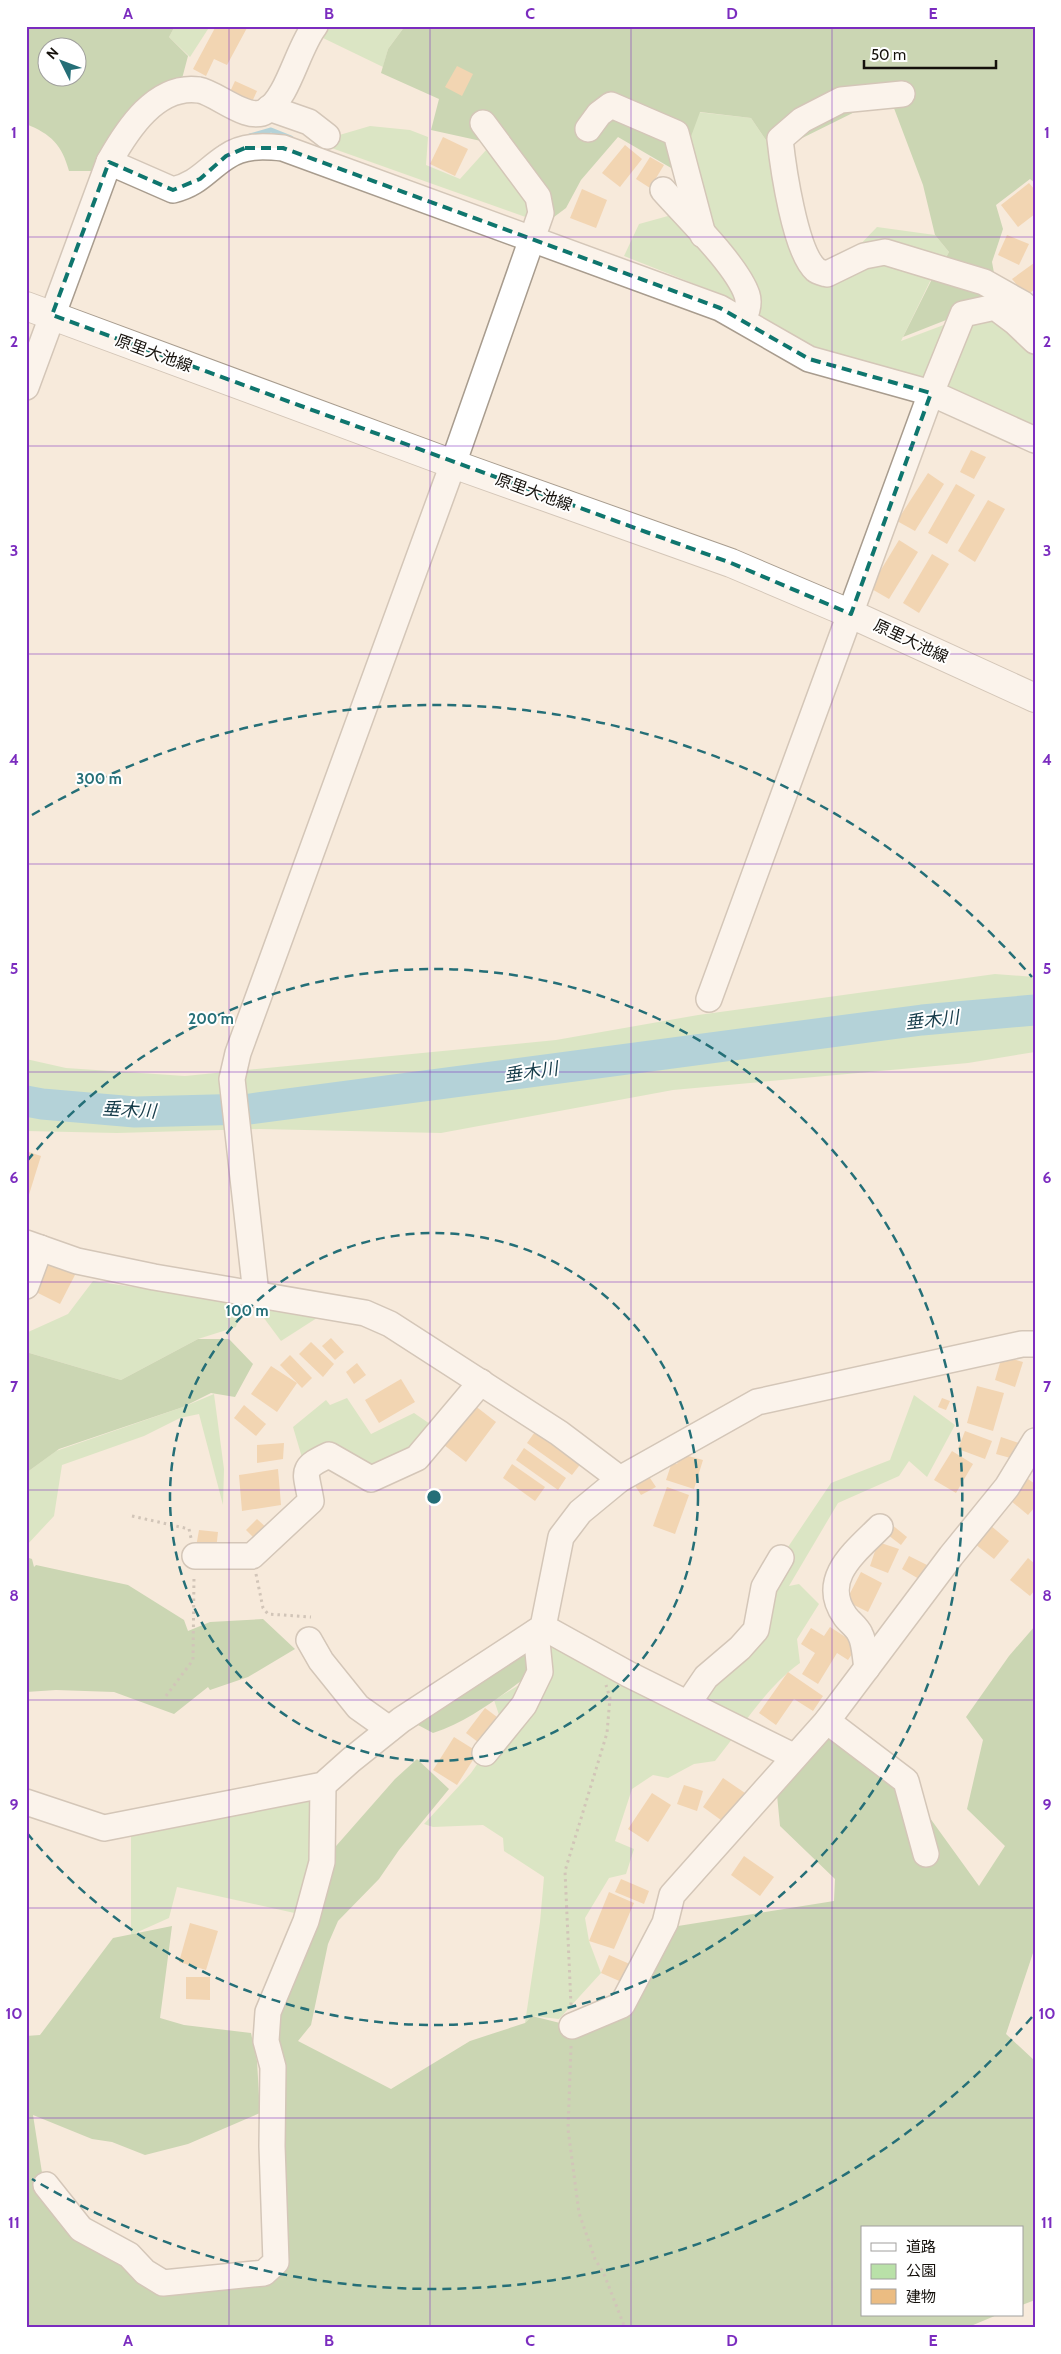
<svg xmlns="http://www.w3.org/2000/svg" width="1061" height="2354" font-family="Cabin,'Noto Sans JP',sans-serif">
	<style>
		.green { fill: #b9e1a8 }
		.forest { fill: #95be84; fill-rule: evenodd }
		.lines { fill: none; stroke-linecap: round; stroke-linejoin: round }
		.stream { stroke: #63b7d5; stroke-width: 5 }
		.river { stroke: #63b7d5; stroke-width: 31 }
		.building { fill: #ebbc82 }
		.minor-casing { stroke: #a89c8e; stroke-width: 28 }
		.major-casing { stroke: #a89c8e; stroke-width: 30 }
		.path { stroke: #a3998e; stroke-width: 3; stroke-dasharray: 2.5 4; stroke-linecap: butt }
		.minor { stroke: #fff; stroke-width: 25 }
		.major { stroke: #fff; stroke-width: 28 }
		.marked { fill: none; stroke: #0f766e; stroke-width: 4; stroke-dasharray: 10 6; stroke-linejoin: round }
		.grid { fill: none; stroke: #7b2cbf; stroke-width: 1; stroke-opacity: 0.55 }
		.ring { fill: none; stroke: #256f77; stroke-width: 2.5; stroke-dasharray: 9 6 }
		.labels { text-anchor: middle; dominant-baseline: central; stroke-width: 4; stroke-linejoin: round; paint-order: stroke }
		.street-label { font-size: 16px; fill: #15110c; stroke: #fff }
		.water-label { font-size: 18px; font-style: italic; fill: #163c4a; stroke: #fff }
		.centre { fill: #256f77; stroke: #fff; stroke-width: 2.5 }
		.ring-label { font-size: 15px; text-anchor: middle; font-weight: bold; fill: #256f77; stroke: #fff; stroke-width: 4; stroke-linejoin: round; paint-order: stroke }
		.neatline { fill: none; stroke: #7b2cbf; stroke-width: 2 }
		.grid-label { font-size: 16px; text-anchor: middle; font-weight: bold; fill: #7b2cbf }
	</style>
	<rect width="100%" height="100%" fill="#f7eadb"/>
	<g class="green">
		<polygon points="175,26 210,26 190,57 169,37"/>
		<polygon points="323,26 405,26 388,49 383,67 323,38"/>
		<polygon points="697,112 751,118 774,152 828,278 877,227 935,235 949,252 942,265 937,267 901,341 949,323 999,310 1035,346 1035,440 809,359 749,318 682,169"/>
		<polygon points="370,126 410,130 428,137 426,165 460,179 487,149 532,199 531,219 323,145 336,136"/>
		<polygon points="668,216 680,218 734,282 735,300 624,256 639,224"/>
		<polygon points="995,974 1035,977 1035,1052 968,1063 673,1090 441,1133 259,1129 117,1133 26,1131 26,1059 66,1068 185,1076 556,1040 698,1015"/>
		<polygon points="93,1281 242,1303 236,1327 198,1339 121,1380 26,1352 26,1333 68,1314"/>
		<polygon points="258,1310 300,1310 320,1316 281,1341"/>
		<polygon points="214,1394 224,1469 223,1505 199,1414 180,1418 144,1436 62,1465 54,1516 26,1546 26,1473 56,1451 183,1407"/>
		<path d="M 914,1395 L 955,1425 L 927,1477 L 909,1461 L 899,1476 L 838,1503 L 789,1586 L 799,1584 L 819,1604 L 797,1639 L 800,1663 C 764,1689 743,1727 715,1761 L 694,1764 L 668,1778 L 653,1775 L 632,1789 L 615,1841 L 634,1849 L 626,1874 L 609,1878 L 585,1918 L 589,1941 L 601,1973 L 559,2019 L 532,2016 L 525,2023 L 540,1922 L 544,1877 L 504,1851 L 503,1838 L 483,1825 L 433,1827 L 424,1824 L 471,1773 L 503,1727 L 494,1700 C 519,1685 545,1673 552,1642 L 672,1700 L 744,1636 L 782,1556 L 831,1483 L 890,1460 Z"/>
		<polygon points="347,1398 371,1434 414,1413 433,1426 407,1456 371,1479 303,1461 293,1427 326,1400 330,1405"/>
		<polygon points="314,1798 322,1838 299,1914 177,1887 169,1918 131,1935 131,1832"/>
	</g>
	<g class="forest">
		<path d="M 26,26 L 175,26 L 169,37 L 188,56 L 179,90 L 100,171 L 69,171 C 62,145 51,134 26,124 ZM 48,48 L 78,48 L 78,78 L 48,78 Z"/>
		<polygon points="405,26 1035,26 1035,183 1030,179 996,205 1003,229 992,262 994,273 978,274 942,265 949,252 935,235 923,185 889,95 774,152 751,118 700,112 678,172 618,137 581,180 566,208 554,217 541,191 481,141 431,130 439,99 381,73 388,49"/>
		<polygon points="938,267 1027,313 974,309 903,337"/>
		<polygon points="198,1339 229,1339 253,1364 235,1397 211,1393 183,1407 59,1449 26,1473 26,1352 121,1380"/>
		<polygon points="26,1557 32,1559 34,1567 36,1565 128,1585 184,1620 188,1631 210,1622 263,1619 295,1649 248,1677 210,1690 208,1687 174,1714 114,1692 56,1690 26,1692"/>
		<polygon points="1035,1626 1035,1947 1006,2034 1035,2061 1035,2300 1022,2305 1022,2228 862,2228 862,2315 997,2315 966,2328 26,2328 26,2036 40,2035 113,1938 172,1926 160,2018 184,2025 251,2033 257,2061 260,2113 188,2144 145,2155 112,2142 92,2139 33,2115 43,2179 145,2272 264,2273 267,2024 322,1862 395,1779 417,1759 449,1789 399,1850 379,1879 338,1921 328,1944 311,2025 298,2041 391,2089 470,2041 525,2023 532,2016 572,2026 627,2010 678,1926 834,1901 835,1879 780,1826 777,1795 826,1732 909,1789 979,1886 1005,1846 967,1809 983,1740 966,1717 1009,1656"/>
		<path d="M 529,1645 L 536,1670 C 503,1694 472,1720 433,1733 L 405,1718 Z"/>
	</g>
	<g class="lines">
		<polyline class="stream" points="250,136 271,130 291,138"/>
		<polyline class="river" points="26,1101 42,1104 135,1112 250,1109 922,1020 1035,1010"/>
	</g>
	<g class="building">
		<polygon points="216,26 248,26 227,65 214,59 206,76 193,69"/>
		<polygon points="457,66 473,74 462,96 445,87"/>
		<polygon points="235,81 257,91 251,104 229,94"/>
		<polygon points="443,137 468,149 455,176 430,164"/>
		<polygon points="625,145 642,159 620,187 602,173"/>
		<polygon points="650,157 664,165 650,188 636,179"/>
		<polygon points="1029,183 1035,190 1035,214 1018,227 1001,205"/>
		<polygon points="582,189 607,200 596,228 570,218"/>
		<polygon points="1007,235 1029,244 1019,265 998,255"/>
		<polygon points="1034,263 1035,289 1026,296 1012,279"/>
		<polygon points="971,450 986,457 974,479 960,472"/>
		<polygon points="928,473 944,484 915,531 897,521"/>
		<polygon points="956,484 975,495 947,544 928,533"/>
		<polygon points="988,500 1005,509 975,562 958,551"/>
		<polygon points="899,540 918,552 889,599 870,588"/>
		<polygon points="932,554 949,564 919,613 903,603"/>
		<polygon points="26,1151 41,1156 27,1201 26,1201"/>
		<polygon points="48,1259 76,1273 60,1304 32,1290"/>
		<polygon points="331,1338 344,1352 335,1360 322,1346"/>
		<polygon points="311,1342 334,1364 323,1377 299,1354"/>
		<polygon points="290,1355 312,1378 302,1388 280,1365"/>
		<polygon points="1002,1356 1023,1362 1015,1387 995,1380"/>
		<polygon points="357,1363 366,1375 354,1384 346,1372"/>
		<polygon points="271,1366 297,1383 277,1412 251,1394"/>
		<polygon points="401,1379 415,1402 379,1423 365,1400"/>
		<polygon points="977,1386 1004,1393 993,1431 967,1423"/>
		<polygon points="942,1398 950,1401 946,1410 938,1407"/>
		<polygon points="244,1405 266,1424 256,1436 234,1418"/>
		<polygon points="474,1405 496,1422 466,1462 444,1445"/>
		<polygon points="537,1429 582,1462 572,1475 527,1443"/>
		<polygon points="965,1431 992,1441 985,1459 958,1449"/>
		<polygon points="1001,1437 1019,1443 1014,1459 996,1454"/>
		<polygon points="284,1443 283,1459 257,1463 257,1445"/>
		<polygon points="524,1448 566,1478 558,1490 516,1460"/>
		<polygon points="952,1451 973,1464 956,1493 934,1480"/>
		<polygon points="681,1454 703,1460 694,1489 666,1480 672,1462 677,1464"/>
		<polygon points="512,1464 545,1487 535,1501 503,1478"/>
		<polygon points="278,1469 281,1505 242,1511 239,1475"/>
		<polygon points="648,1475 656,1487 641,1495 634,1484"/>
		<polygon points="1028,1479 1035,1484 1035,1507 1028,1515 1011,1501"/>
		<polygon points="667,1487 689,1495 675,1534 653,1526"/>
		<polygon points="257,1519 269,1530 258,1542 246,1530"/>
		<polygon points="891,1524 907,1537 901,1545 884,1532"/>
		<polygon points="990,1525 1009,1541 994,1559 975,1544"/>
		<polygon points="199,1530 218,1532 216,1550 196,1547"/>
		<polygon points="878,1542 899,1549 888,1573 870,1566"/>
		<polygon points="909,1556 927,1565 919,1579 902,1569"/>
		<polygon points="1028,1558 1035,1564 1035,1590 1030,1596 1010,1580"/>
		<polygon points="861,1572 882,1583 868,1612 846,1601"/>
		<polygon points="830,1627 858,1645 848,1660 837,1653 818,1684 802,1674 815,1653 801,1644 811,1628 824,1636"/>
		<polygon points="788,1672 823,1696 813,1711 794,1699 776,1725 759,1713"/>
		<polygon points="485,1708 501,1720 482,1745 466,1733"/>
		<polygon points="454,1737 478,1752 457,1785 433,1770"/>
		<polygon points="723,1778 745,1793 725,1823 703,1807"/>
		<polygon points="684,1785 703,1791 697,1811 677,1804"/>
		<polygon points="652,1793 671,1805 648,1842 628,1829"/>
		<polygon points="744,1856 774,1877 760,1896 731,1875"/>
		<polygon points="621,1879 649,1891 644,1904 615,1892"/>
		<polygon points="609,1892 634,1903 614,1949 589,1941"/>
		<polygon points="190,1923 218,1931 206,1970 179,1962"/>
		<polygon points="609,1955 632,1965 624,1983 601,1973"/>
		<polygon points="186,1977 210,1977 210,2000 186,1999"/>
	</g>
	<g class="lines">
		<defs>
			<g id="minor">
				<path d="M 902,94 L 841,100 L 802,120 L 780,139 C 783,167 795,252 816,270 C 818,272 824,273 827,274 L 864,256 L 885,252 L 984,282 L 1023,304 L 1035,314"/>
				<polyline points="269,108 309,122 327,136"/>
				<polyline points="588,129 599,114 611,105 676,133 703,235"/>
				<path d="M 109,162 L 173,190 C 198,184 206,170 226,157 C 243,145 263,146 283,148 L 720,308 L 809,359 L 931,393 L 1035,440"/>
				<path d="M 663,190 C 685,215 737,265 747,295 C 750,304 747,312 743,320"/>
				<path d="M 26,387 L 109,162 C 127,130 156,84 199,90 C 217,93 248,123 266,111 C 288,98 298,47 315,26"/>
				<polyline points="709,999 931,393 963,314 995,307 1015,322 1035,341"/>
				<polyline points="26,1243 77,1261 154,1277 365,1313 390,1324 559,1433 620,1479"/>
				<polyline points="26,1286 40,1248"/>
				<polyline points="256,1294 232,1079 238,1053 453,464 541,213 538,197 483,123"/>
				<path d="M 195,1556 L 252,1556 L 311,1501 C 306,1471 299,1469 329,1455 L 371,1479 L 417,1458 L 481,1382"/>
				<polyline points="543,1627 628,1674 793,1756"/>
				<polyline points="309,1640 321,1661 358,1707 389,1729"/>
				<path d="M 867,1668 C 865,1657 865,1643 860,1634 C 857,1627 849,1622 845,1616 C 819,1579 855,1552 880,1527"/>
				<polyline points="689,1702 706,1677 740,1648 756,1630 764,1587 781,1558"/>
				<polyline points="827,1721 906,1781 926,1854"/>
				<polyline points="485,1753 524,1705 540,1672 536,1632"/>
				<polyline points="26,1802 104,1828 323,1785 351,1760 401,1720 543,1627 561,1537 580,1512 620,1479 757,1402 1022,1344 1035,1344"/>
				<polyline points="572,2026 622,2005 665,1923 672,1895 827,1721 951,1556 1007,1487 1035,1441"/>
				<polyline points="46,2185 81,2229 129,2255 145,2272 163,2283 264,2273 276,2262 272,2146 273,2067 266,2041 268,2012 306,1921 322,1862 323,1785"/>
			</g>
			<polyline id="major" points="26,306 453,464 731,563 851,614 1035,698"/>
		</defs>
		<use href="#minor" class="minor-casing"/>
		<use href="#major" class="major-casing"/>
		<g class="path">
			<polyline points="132,1516 189,1529 191,1538"/>
			<polyline points="256,1574 263,1608 268,1614 311,1617"/>
			<polyline points="166,1696 193,1660 194,1576"/>
			<polyline points="571,2005 565,1871 607,1733 610,1698 606,1685"/>
			<polyline points="571,2046 568,2129 579,2213 595,2259 604,2274 625,2328"/>
		</g>
		<use href="#minor" class="minor"/>
		<use href="#major" class="major"/>
	</g>
	<path d="M0 0H1061V2354H0ZM 245,148 L 283,148 L 720,308 L 809,359 L 931,393 L 851,614 L 731,563 L 52,315 L 109,162 L 173,190 L 200,179 L 226,156 Z" fill="#f7eadb" fill-opacity=".55" fill-rule="evenodd"/>
	<path class="marked" d="M 245,148 L 283,148 L 720,308 L 809,359 L 931,393 L 851,614 L 731,563 L 52,315 L 109,162 L 173,190 L 200,179 L 226,156 Z"/>
	<path class="grid" d="M 229,26 L 229,2328M 430,26 L 430,2328M 631,26 L 631,2328M 832,26 L 832,2328M 26,237 L 1035,237M 26,446 L 1035,446M 26,654 L 1035,654M 26,864 L 1035,864M 26,1072 L 1035,1072M 26,1282 L 1035,1282M 26,1490 L 1035,1490M 26,1700 L 1035,1700M 26,1908 L 1035,1908M 26,2118 L 1035,2118"/>
	<g class="ring">
		<circle cx="434" cy="1497" r="264"/>
		<path d="M27 1161A528 528 0 1 1 27 1833"/>
		<path d="M1032 2017A792 792 0 0 1 32 2179M32 815A792 792 0 0 1 1032 977"/>
	</g>
	<g class="labels">
		<g class="street-label">
			<text transform="translate(154 353) rotate(20)">原里大池線</text>
			<text transform="translate(534 492) rotate(20)">原里大池線</text>
			<text transform="translate(911 641) rotate(25)">原里大池線</text>
		</g>
		<g class="water-label">
			<text transform="translate(932 1020) rotate(-6)">垂木川</text>
			<text transform="translate(531 1072) rotate(-8)">垂木川</text>
			<text transform="translate(129 1110) rotate(3)">垂木川</text>
		</g>
	</g>
	<circle cx="434" cy="1497" r="8" class="centre"/>
	<g class="ring-label">
		<text x="99" y="784">300 m</text>
		<text x="211" y="1024">200 m</text>
		<text x="247" y="1316">100 m</text>
	</g>
	<rect width="1061" height="2354" fill="none" stroke="#ffffff" stroke-width="55"/>
	<rect x="861" y="2226" width="162" height="90" fill="#ffffff" stroke="#a1a09e"/>
	<rect x="871" y="2243" width="25" height="8" fill="#ffffff" stroke="#a1a09e"/>
	<text x="906" y="2252" font-size="15" fill="#15110c">道路</text>
	<rect x="871" y="2264" width="25" height="15" fill="#b9e1a8" stroke="#a1a09e"/>
	<text x="906" y="2276" font-size="15" fill="#15110c">公園</text>
	<rect x="871" y="2289" width="25" height="15" fill="#ebbc82" stroke="#a1a09e"/>
	<text x="906" y="2302" font-size="15" fill="#15110c">建物</text>
	<g transform="translate(62 62) rotate(312)"><circle r="24" fill="#ffffff" stroke="#a1a09e"/>
	<path d="M0-4L9 19L0 12L-9 19Z" fill="#256f77"/>
	<text y="-8" font-size="14" font-weight="bold" text-anchor="middle" fill="#15110c">N</text>
	</g>
	<path d="M864 60v8h132v-8" fill="none" stroke="#15110c" stroke-width="2.5"/>
	<text x="871" y="60" font-size="15" fill="#15110c" stroke="#ffffff" stroke-width="4" paint-order="stroke">50 m</text>
	<rect x="28" y="28" width="1006" height="2298" class="neatline"/>
	<g class="grid-label">
		<text x="128" y="19">A</text>
		<text x="329" y="19">B</text>
		<text x="530" y="19">C</text>
		<text x="732" y="19">D</text>
		<text x="933" y="19">E</text>
		<text x="14" y="138">1</text>
		<text x="1047" y="138">1</text>
		<text x="14" y="347">2</text>
		<text x="1047" y="347">2</text>
		<text x="14" y="556">3</text>
		<text x="1047" y="556">3</text>
		<text x="14" y="765">4</text>
		<text x="1047" y="765">4</text>
		<text x="14" y="974">5</text>
		<text x="1047" y="974">5</text>
		<text x="14" y="1183">6</text>
		<text x="1047" y="1183">6</text>
		<text x="14" y="1392">7</text>
		<text x="1047" y="1392">7</text>
		<text x="14" y="1601">8</text>
		<text x="1047" y="1601">8</text>
		<text x="14" y="1810">9</text>
		<text x="1047" y="1810">9</text>
		<text x="14" y="2019">10</text>
		<text x="1047" y="2019">10</text>
		<text x="14" y="2228">11</text>
		<text x="1047" y="2228">11</text>
		<text x="128" y="2346">A</text>
		<text x="329" y="2346">B</text>
		<text x="530" y="2346">C</text>
		<text x="732" y="2346">D</text>
		<text x="933" y="2346">E</text>
	</g>
</svg>
